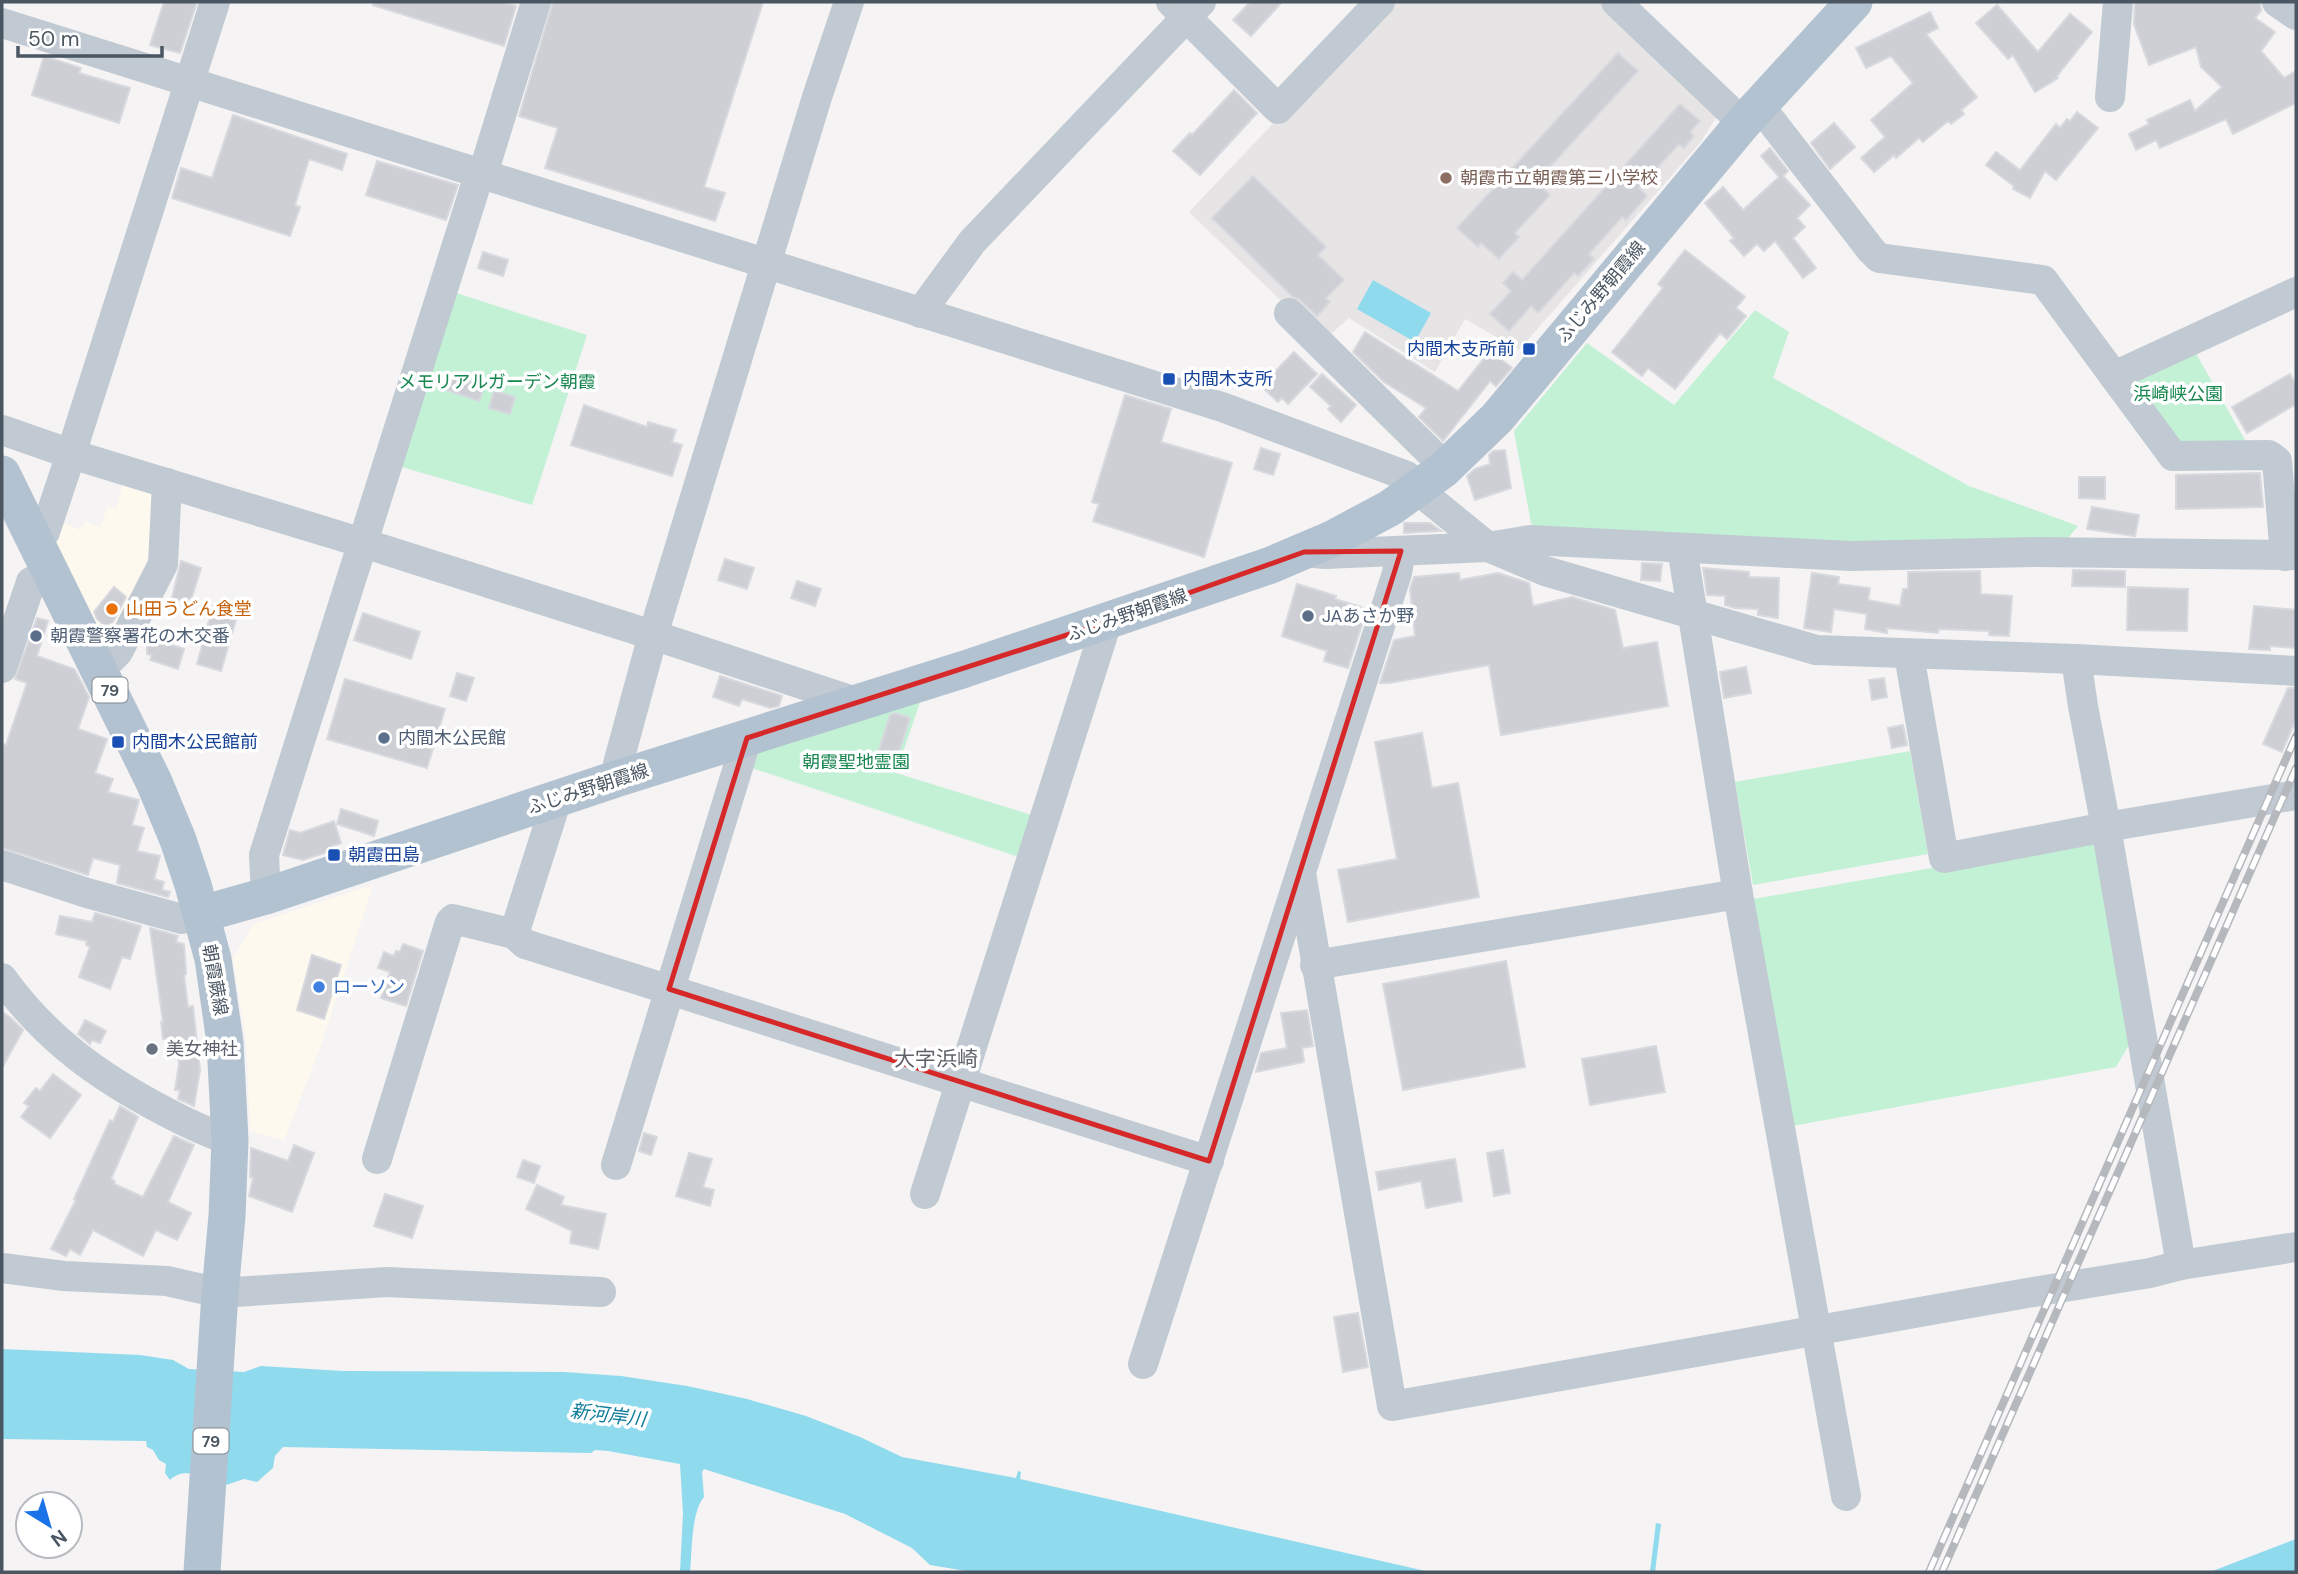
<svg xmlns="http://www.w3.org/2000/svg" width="2298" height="1574" font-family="'DM Sans','Noto Sans JP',sans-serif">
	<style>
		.commercial { fill: #fdf9ef }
		.education { fill: #e6e4e5 }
		.green { fill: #c3f1d5 }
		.water { fill: #90daee }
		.building { fill: #cdcfd5; stroke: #d7d9de; stroke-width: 2 }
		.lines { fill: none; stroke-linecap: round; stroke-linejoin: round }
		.minor { stroke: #c1cad2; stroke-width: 30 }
		.major { stroke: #b3c2d1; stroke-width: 37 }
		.rail-casing { stroke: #b5b8bd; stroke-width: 8 }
		.rail { stroke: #fff; stroke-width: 5; stroke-dasharray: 16; stroke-linecap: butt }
		.marked { fill: none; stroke: #d62828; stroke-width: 5; stroke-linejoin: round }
		.education-dot { fill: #8d6e63; stroke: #fff; stroke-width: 2.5 }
		.transit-dot { fill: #1a4fb4; stroke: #fff; stroke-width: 2.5 }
		.food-dot { fill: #e8710a; stroke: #fff; stroke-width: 2.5 }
		.service-dot { fill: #5c6f8a; stroke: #fff; stroke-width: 2.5 }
		.shop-dot { fill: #3f7fe0; stroke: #fff; stroke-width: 2.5 }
		.worship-dot { fill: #6b7280; stroke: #fff; stroke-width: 2.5 }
		.labels { text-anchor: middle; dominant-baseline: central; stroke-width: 7; stroke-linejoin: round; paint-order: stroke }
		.shield { fill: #fff; stroke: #808990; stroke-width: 2 }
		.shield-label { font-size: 16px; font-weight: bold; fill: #4a5661 }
		.education-label { font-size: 18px; fill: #785e54; stroke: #fff; text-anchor: start }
		.street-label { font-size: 18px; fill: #4a5661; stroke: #fff }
		.transit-label { font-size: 18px; fill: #164399; stroke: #fff; text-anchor: start }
		.park-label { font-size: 18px; fill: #17864f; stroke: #fff }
		.food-label { font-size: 18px; fill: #c56008; stroke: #fff; text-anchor: start }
		.service-label { font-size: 18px; fill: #4e5e75; stroke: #fff; text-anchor: start }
		.shop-label { font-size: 18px; fill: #366cbe; stroke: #fff; text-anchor: start }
		.worship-label { font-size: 18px; fill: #5b616d; stroke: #fff; text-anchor: start }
		.water-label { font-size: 19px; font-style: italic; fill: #0c7c9b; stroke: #fff }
		.quarter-label { font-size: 21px; fill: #5f6368; stroke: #fff }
	</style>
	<rect width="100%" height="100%" fill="#f5f3f3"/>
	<g class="commercial">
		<polygon points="124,480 159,491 157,564 109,649 51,536 55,518 80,530 86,521 100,527 108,506 116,509"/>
		<polygon points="373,885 322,1043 284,1141 250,1131 246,1041 233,959 253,924"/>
	</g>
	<polygon class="education" points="1388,2 1600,2 1719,113 1700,143 1519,350 1465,319 1435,372 1349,318 1323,341 1189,212"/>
	<g class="green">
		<polygon points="450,291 587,335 532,505 395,465"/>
		<polygon points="1755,310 1789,332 1773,378 1969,486 2078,526 2068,538 1857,545 1535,528 1531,523 1514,431 1587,343 1674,405"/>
		<polygon points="2190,343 2251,451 2175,452 2129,372"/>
		<polygon points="921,699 896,773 1038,817 1025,859 746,766 749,754"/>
		<polygon points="1910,751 1928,854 1753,885 1735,782"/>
		<polygon points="2098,839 2133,1038 2116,1067 1792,1126 1753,899"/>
	</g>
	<g class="water">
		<polygon points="1373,280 1431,313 1415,342 1357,309"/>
		<path d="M 2,1349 L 140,1355 L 173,1360 L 189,1369 L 244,1372 L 261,1366 L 343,1371 L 564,1372 L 621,1376 L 687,1386 L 747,1399 L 806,1416 L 860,1437 L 902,1457 L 1016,1478 L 1018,1471 L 1021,1472 L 1020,1479 L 1430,1572 L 972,1572 L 930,1565 L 912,1548 L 845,1514 L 704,1469 L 702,1472 L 704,1497 C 691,1512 692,1553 690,1572 L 680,1572 L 683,1513 L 680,1464 L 608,1451 L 595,1450 L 591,1453 L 283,1447 L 275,1456 L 273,1468 L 257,1482 L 244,1479 L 223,1486 C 205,1479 186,1465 170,1480 L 165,1473 L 166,1464 L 159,1460 L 153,1450 L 147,1447 L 146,1441 L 2,1439 Z"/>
		<polygon points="1656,1523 1661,1524 1655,1572 1650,1572"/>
		<polygon points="2296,1539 2296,1572 2210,1572"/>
	</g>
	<g class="building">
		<polygon points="164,2 197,2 180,53 150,45"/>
		<polygon points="374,2 502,2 516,6 504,46 373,5"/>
		<polygon points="553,2 763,2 704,187 725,193 715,221 545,168 558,128 519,116"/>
		<polygon points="1250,2 1282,2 1251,36 1233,20"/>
		<polygon points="2135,2 2260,2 2261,11 2255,18 2275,32 2261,51 2284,78 2296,71 2296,103 2233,134 2226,119 2160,148 2156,140 2136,150 2129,134 2149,124 2147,120 2190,100 2195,111 2222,87 2201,67 2196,47 2149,65 2134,24"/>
		<polygon points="1997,5 2038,52 2070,14 2092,32 2057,76 2058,78 2035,92 2013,55 2008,59 1976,23"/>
		<polygon points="1930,12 1938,28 1926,34 1977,97 1961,110 1964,114 1951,124 1948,121 1923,142 1919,138 1896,158 1894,155 1874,172 1861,158 1885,137 1871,120 1913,83 1891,56 1866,68 1856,48"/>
		<polygon points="1618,53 1638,71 1536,182 1550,195 1515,233 1519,237 1499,259 1481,243 1478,247 1457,228"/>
		<polygon points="44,56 81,68 79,73 130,88 119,123 32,95"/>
		<polygon points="1234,90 1257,113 1200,175 1173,151 1190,133 1192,135"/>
		<polygon points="1680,104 1700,121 1690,132 1694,136 1684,148 1679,144 1639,188 1647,196 1626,220 1622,217 1589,254 1594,259 1578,276 1574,273 1538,313 1531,306 1509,331 1490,314 1511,291 1503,283 1513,272 1522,280"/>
		<polygon points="2077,112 2098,128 2056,180 2045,171 2030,198 2013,189 2014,186 1986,165 1996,152 2020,170 2056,124 2060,128 2067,119 2070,121"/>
		<polygon points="233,115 347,154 342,170 309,159 295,205 300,207 290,236 172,198 181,168 212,178"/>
		<polygon points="1834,123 1855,147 1830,169 1811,143"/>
		<polygon points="1770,148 1788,171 1783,176 1810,205 1797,218 1805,227 1793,238 1816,268 1803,278 1775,241 1764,251 1757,244 1744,256 1730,241 1734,238 1705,203 1723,187 1743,210 1779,177 1761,156"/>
		<polygon points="377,161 458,185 446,220 366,195"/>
		<polygon points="1253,176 1326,247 1318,255 1344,280 1326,298 1330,302 1317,316 1301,301 1292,296 1212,218"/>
		<polygon points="1685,250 1745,297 1736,308 1746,316 1727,339 1720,333 1675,389 1648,368 1642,376 1612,352 1663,288 1658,284"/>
		<polygon points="483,252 508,260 503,276 478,268"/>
		<polygon points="1365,332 1458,391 1490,351 1512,368 1496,386 1490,381 1443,441 1419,417 1426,408 1384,382 1353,352"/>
		<polygon points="1294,352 1317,374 1288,404 1282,398 1278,402 1261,386"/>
		<polygon points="449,373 485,385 479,401 444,389"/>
		<polygon points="1322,374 1356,405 1341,422 1328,409 1331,406 1310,387"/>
		<polygon points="2290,374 2296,385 2296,404 2247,433 2232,407"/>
		<polygon points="494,391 515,397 510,414 489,408"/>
		<polygon points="1125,395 1171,409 1161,442 1232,463 1204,557 1093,521 1099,504 1092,502"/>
		<polygon points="584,405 647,427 648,422 676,430 672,442 682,445 672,476 571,445"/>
		<polygon points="1261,448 1280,454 1273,475 1254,469"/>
		<polygon points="1505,450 1511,488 1475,500 1467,476 1475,469 1490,464 1489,455 1493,451"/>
		<polygon points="2260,473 2263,507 2176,509 2176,475"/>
		<polygon points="2079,477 2105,477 2105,499 2079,498"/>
		<polygon points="2092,507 2139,515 2135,536 2087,529"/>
		<polygon points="1404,523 1430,523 1441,531 1404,533"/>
		<polygon points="725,559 754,568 747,589 718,580"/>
		<polygon points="181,561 201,568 190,603 172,598"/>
		<polygon points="1642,563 1662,564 1660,581 1641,580"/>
		<polygon points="1703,568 1749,572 1749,577 1779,578 1778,618 1758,615 1758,609 1735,608 1725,605 1725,596 1707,595"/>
		<polygon points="2073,570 2125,571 2125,587 2072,586"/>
		<polygon points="1980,571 1981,594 2012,596 2009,636 1989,635 1989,631 1939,629 1938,633 1887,628 1887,633 1865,629 1867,614 1834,609 1831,632 1804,628 1812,573 1839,577 1838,584 1870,588 1868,600 1900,606 1903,589 1908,589 1908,572"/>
		<polygon points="1459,573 1460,580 1498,573 1529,583 1533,606 1572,597 1615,610 1623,648 1657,642 1668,706 1501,735 1489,665 1389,683 1380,683 1394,640 1415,636 1410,589 1414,577"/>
		<polygon points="797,581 821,589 815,606 791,598"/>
		<polygon points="1297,584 1336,596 1335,599 1367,609 1348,668 1324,661 1327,651 1282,636"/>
		<polygon points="114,587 126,597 109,630 97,619 94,612"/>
		<polygon points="2128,587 2188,589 2187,631 2127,630"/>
		<polygon points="213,606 238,613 221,671 197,664"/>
		<polygon points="2254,606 2296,610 2296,648 2270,646 2270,650 2249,649"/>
		<polygon points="363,613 420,632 411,659 354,640"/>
		<polygon points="37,618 48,621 37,656 74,669 76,672 89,697 78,729 107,739 95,773 113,779 108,792 139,800 132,825 144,828 137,851 160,856 154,879 164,882 162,890 170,892 168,897 117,883 120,865 93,858 88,875 2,848 2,744 6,745 27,683 15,679"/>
		<polygon points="147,633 170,640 169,644 184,649 178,669 150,660 152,655 147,654"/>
		<polygon points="1746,667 1751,693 1724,698 1720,672"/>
		<polygon points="457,673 474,678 466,701 450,696"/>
		<polygon points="720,676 782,696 779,706 770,708 742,699 739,706 713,697"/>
		<polygon points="1884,678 1887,697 1872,700 1869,680"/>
		<polygon points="345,679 445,709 427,768 327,739"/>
		<polygon points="2288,688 2296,688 2296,719 2282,752 2263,744"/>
		<polygon points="895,713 910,718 896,762 877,756 890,715"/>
		<polygon points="1903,725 1907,745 1892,748 1888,728"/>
		<polygon points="1422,733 1432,788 1458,783 1479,897 1348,922 1338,870 1397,859 1375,742"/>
		<polygon points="341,809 378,821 374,836 337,824"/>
		<polygon points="334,821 341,843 332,846 334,850 303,860 283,855 290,830 300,833"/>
		<polygon points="95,913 141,926 130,959 122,957 110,989 79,977 90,947 86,945 87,941 56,934 60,916 92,922"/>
		<polygon points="150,928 178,936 176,942 184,944 186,974 184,975 188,1007 193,1006 200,1070 194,1106 178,1099 180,1090 175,1090 179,1064 175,1038 163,1039 161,1022 163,1022"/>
		<polygon points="403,944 423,951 406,1006 381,998 390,972 378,968 384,952 394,956 396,951 400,952"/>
		<polygon points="312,955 341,965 324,1019 297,1010"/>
		<polygon points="1506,961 1525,1067 1403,1090 1383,984"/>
		<polygon points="1307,1010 1313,1046 1302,1048 1304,1062 1256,1072 1261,1053 1287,1048 1281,1013"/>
		<polygon points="2,1012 11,1018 23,1030 2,1068"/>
		<polygon points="85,1020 106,1031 100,1043 92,1040 90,1044 78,1034"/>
		<polygon points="1656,1046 1665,1092 1590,1105 1582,1059"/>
		<polygon points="53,1074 81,1095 50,1138 21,1117 29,1106 24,1103 36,1088 40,1091"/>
		<polygon points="120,1106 138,1117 111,1179 115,1181 114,1184 143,1197 174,1136 194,1145 168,1202 191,1213 177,1240 156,1230 143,1256 93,1230 80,1255 70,1249 66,1256 51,1249 76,1200 74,1199 110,1120 113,1122"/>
		<polygon points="644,1133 657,1137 651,1155 639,1151"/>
		<polygon points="294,1145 314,1153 292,1212 249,1196 253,1178 250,1177 251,1148 288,1161"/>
		<polygon points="1503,1150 1510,1193 1494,1196 1487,1153"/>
		<polygon points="689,1153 712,1159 703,1187 714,1190 710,1206 676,1196"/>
		<polygon points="1455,1159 1462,1201 1426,1208 1421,1181 1379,1190 1376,1172"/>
		<polygon points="523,1160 540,1166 534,1183 517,1177"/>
		<polygon points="537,1185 564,1197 561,1205 606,1214 598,1249 570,1243 572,1231 526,1209"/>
		<polygon points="385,1194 423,1206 412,1238 374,1226"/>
		<polygon points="1358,1313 1368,1367 1343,1372 1334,1317"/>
	</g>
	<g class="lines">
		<g class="minor">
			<polyline points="1171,2 1278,109 1380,2"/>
			<polyline points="1616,2 1743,123"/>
			<polyline points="2277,2 2296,15"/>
			<polyline points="2,23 1222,407 1407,476 1418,490 1488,547 1545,571 1816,650 2076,659 2296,671"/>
			<polyline points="2110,97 2118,2"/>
			<polyline points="1759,105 1871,250 1879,258 2043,280 2173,456 2269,455 2277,461 2285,556"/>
			<polyline points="920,313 972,242 1201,2"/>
			<polyline points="1289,313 1436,458 1443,470"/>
			<polyline points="2114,376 2296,292"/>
			<polyline points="2,430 71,454 363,543 665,639 856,702"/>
			<polyline points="37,544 45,532 71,454 215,2"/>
			<polyline points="1682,548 1738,894 1846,1496"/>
			<polyline points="1304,552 1325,554 1488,547 1530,540 1851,556 2037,552 2296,555"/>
			<polyline points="1909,655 1944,858 2106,827 2296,795"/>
			<polyline points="2076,659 2083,706 2106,827 2181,1265"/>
			<polyline points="2,668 31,582 50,571"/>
			<polyline points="100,670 118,652 163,564 167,483"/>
			<polyline points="619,778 618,764 653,635 817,97 849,2"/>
			<polyline points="2,865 87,893 182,919 202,914"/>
			<polyline points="1301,873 1392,1406 2027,1293 2150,1273 2181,1265 2296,1247"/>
			<polyline points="266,896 264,855 480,172 486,164 536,2"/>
			<polyline points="514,934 525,944 1209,1161"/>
			<polyline points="1315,965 1738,894"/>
			<path d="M 2,978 C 46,1039 99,1077 166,1112 C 187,1123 207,1133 230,1140"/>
			<polyline points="377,1159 450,922 453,919 514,934 557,799"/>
			<polyline points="616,1165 747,738"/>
			<polyline points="925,1194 1107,622"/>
			<polyline points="2,1268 64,1276 167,1281 220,1293 387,1282 601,1292"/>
			<polyline points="1143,1364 1397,573 1401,551"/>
		</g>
		<g class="major">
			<polyline points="2,474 154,782 178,840 193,885 213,959 225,1042 230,1140 227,1216 220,1293 202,1572"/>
			<polyline points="202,914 266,896 619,778 965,669 1271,565 1332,539 1390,508 1443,470 1497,418 1743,123 1854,2"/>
		</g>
		<defs>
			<g id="rail">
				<polyline points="1929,1572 2296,736"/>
				<polyline points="1942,1572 2296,768"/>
			</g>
		</defs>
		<use href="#rail" class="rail-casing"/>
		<use href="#rail" class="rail"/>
	</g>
	<path class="marked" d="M 1401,551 L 1209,1161 L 669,989 L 747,738 L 1107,622 L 1304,552 Z"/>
	<circle class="education-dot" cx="1446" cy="178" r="7"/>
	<g class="transit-dot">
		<rect x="1522" y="342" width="14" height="14" rx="3.5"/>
		<rect x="1162" y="372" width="14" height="14" rx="3.5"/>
		<rect x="111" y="735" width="14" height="14" rx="3.5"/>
		<rect x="327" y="848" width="14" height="14" rx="3.5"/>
	</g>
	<circle class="food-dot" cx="112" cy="609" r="7"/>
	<g class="service-dot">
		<circle cx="1308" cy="616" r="7"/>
		<circle cx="36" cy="636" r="7"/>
		<circle cx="384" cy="738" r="7"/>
	</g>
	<circle class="shop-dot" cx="319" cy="987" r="7"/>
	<circle class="worship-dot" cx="152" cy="1049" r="7"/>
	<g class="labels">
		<g class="shield">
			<rect x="92.5" y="677.5" width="35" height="25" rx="5"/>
			<rect x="193.5" y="1428.5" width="35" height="25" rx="5"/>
		</g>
		<g class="shield-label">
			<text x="110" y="690">79</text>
			<text x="211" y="1441">79</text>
		</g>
		<g class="education-label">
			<text x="1460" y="178">朝霞市立朝霞第三小学校</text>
		</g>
		<g class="street-label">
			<text transform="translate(1601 292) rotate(-50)">ふじみ野朝霞線</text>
			<text transform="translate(1127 615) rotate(-19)">ふじみ野朝霞線</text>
			<text transform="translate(588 789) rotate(-18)">ふじみ野朝霞線</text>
			<text transform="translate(215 980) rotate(80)">朝霞蕨線</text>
		</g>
		<g class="transit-label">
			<text x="1515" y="349" text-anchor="end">内間木支所前</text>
			<text x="1183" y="379">内間木支所</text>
			<text x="132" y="742">内間木公民館前</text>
			<text x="348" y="855">朝霞田島</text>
		</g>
		<g class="park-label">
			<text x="497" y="382">メモリアルガーデン朝霞</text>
			<text x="2178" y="394">浜崎峡公園</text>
			<text x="856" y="762">朝霞聖地霊園</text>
		</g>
		<g class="food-label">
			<text x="126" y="609">山田うどん食堂</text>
		</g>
		<g class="service-label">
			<text x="1322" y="616">JAあさか野</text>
			<text x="50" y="636">朝霞警察署花の木交番</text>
			<text x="398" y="738">内間木公民館</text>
		</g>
		<g class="shop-label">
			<text x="333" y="987">ローソン</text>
		</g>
		<g class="worship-label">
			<text x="166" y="1049">美女神社</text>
		</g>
		<g class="water-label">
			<text transform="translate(608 1415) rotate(7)">新河岸川</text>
		</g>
		<g class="quarter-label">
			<text x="936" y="1059">大字浜崎</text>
		</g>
	</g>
	<rect width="2298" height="1574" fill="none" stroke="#4a5661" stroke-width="7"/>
	<g transform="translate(49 1525) rotate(143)"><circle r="33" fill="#ffffff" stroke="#b7bbc0" stroke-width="2"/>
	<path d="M0-5L12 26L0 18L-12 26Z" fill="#1a73e8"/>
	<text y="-10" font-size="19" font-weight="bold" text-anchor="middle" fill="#4a5661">N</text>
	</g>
	<path d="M18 46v10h144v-10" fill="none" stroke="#4a5661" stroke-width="3.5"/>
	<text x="28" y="46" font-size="21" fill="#4a5661" stroke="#ffffff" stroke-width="5" paint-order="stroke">50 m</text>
</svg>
